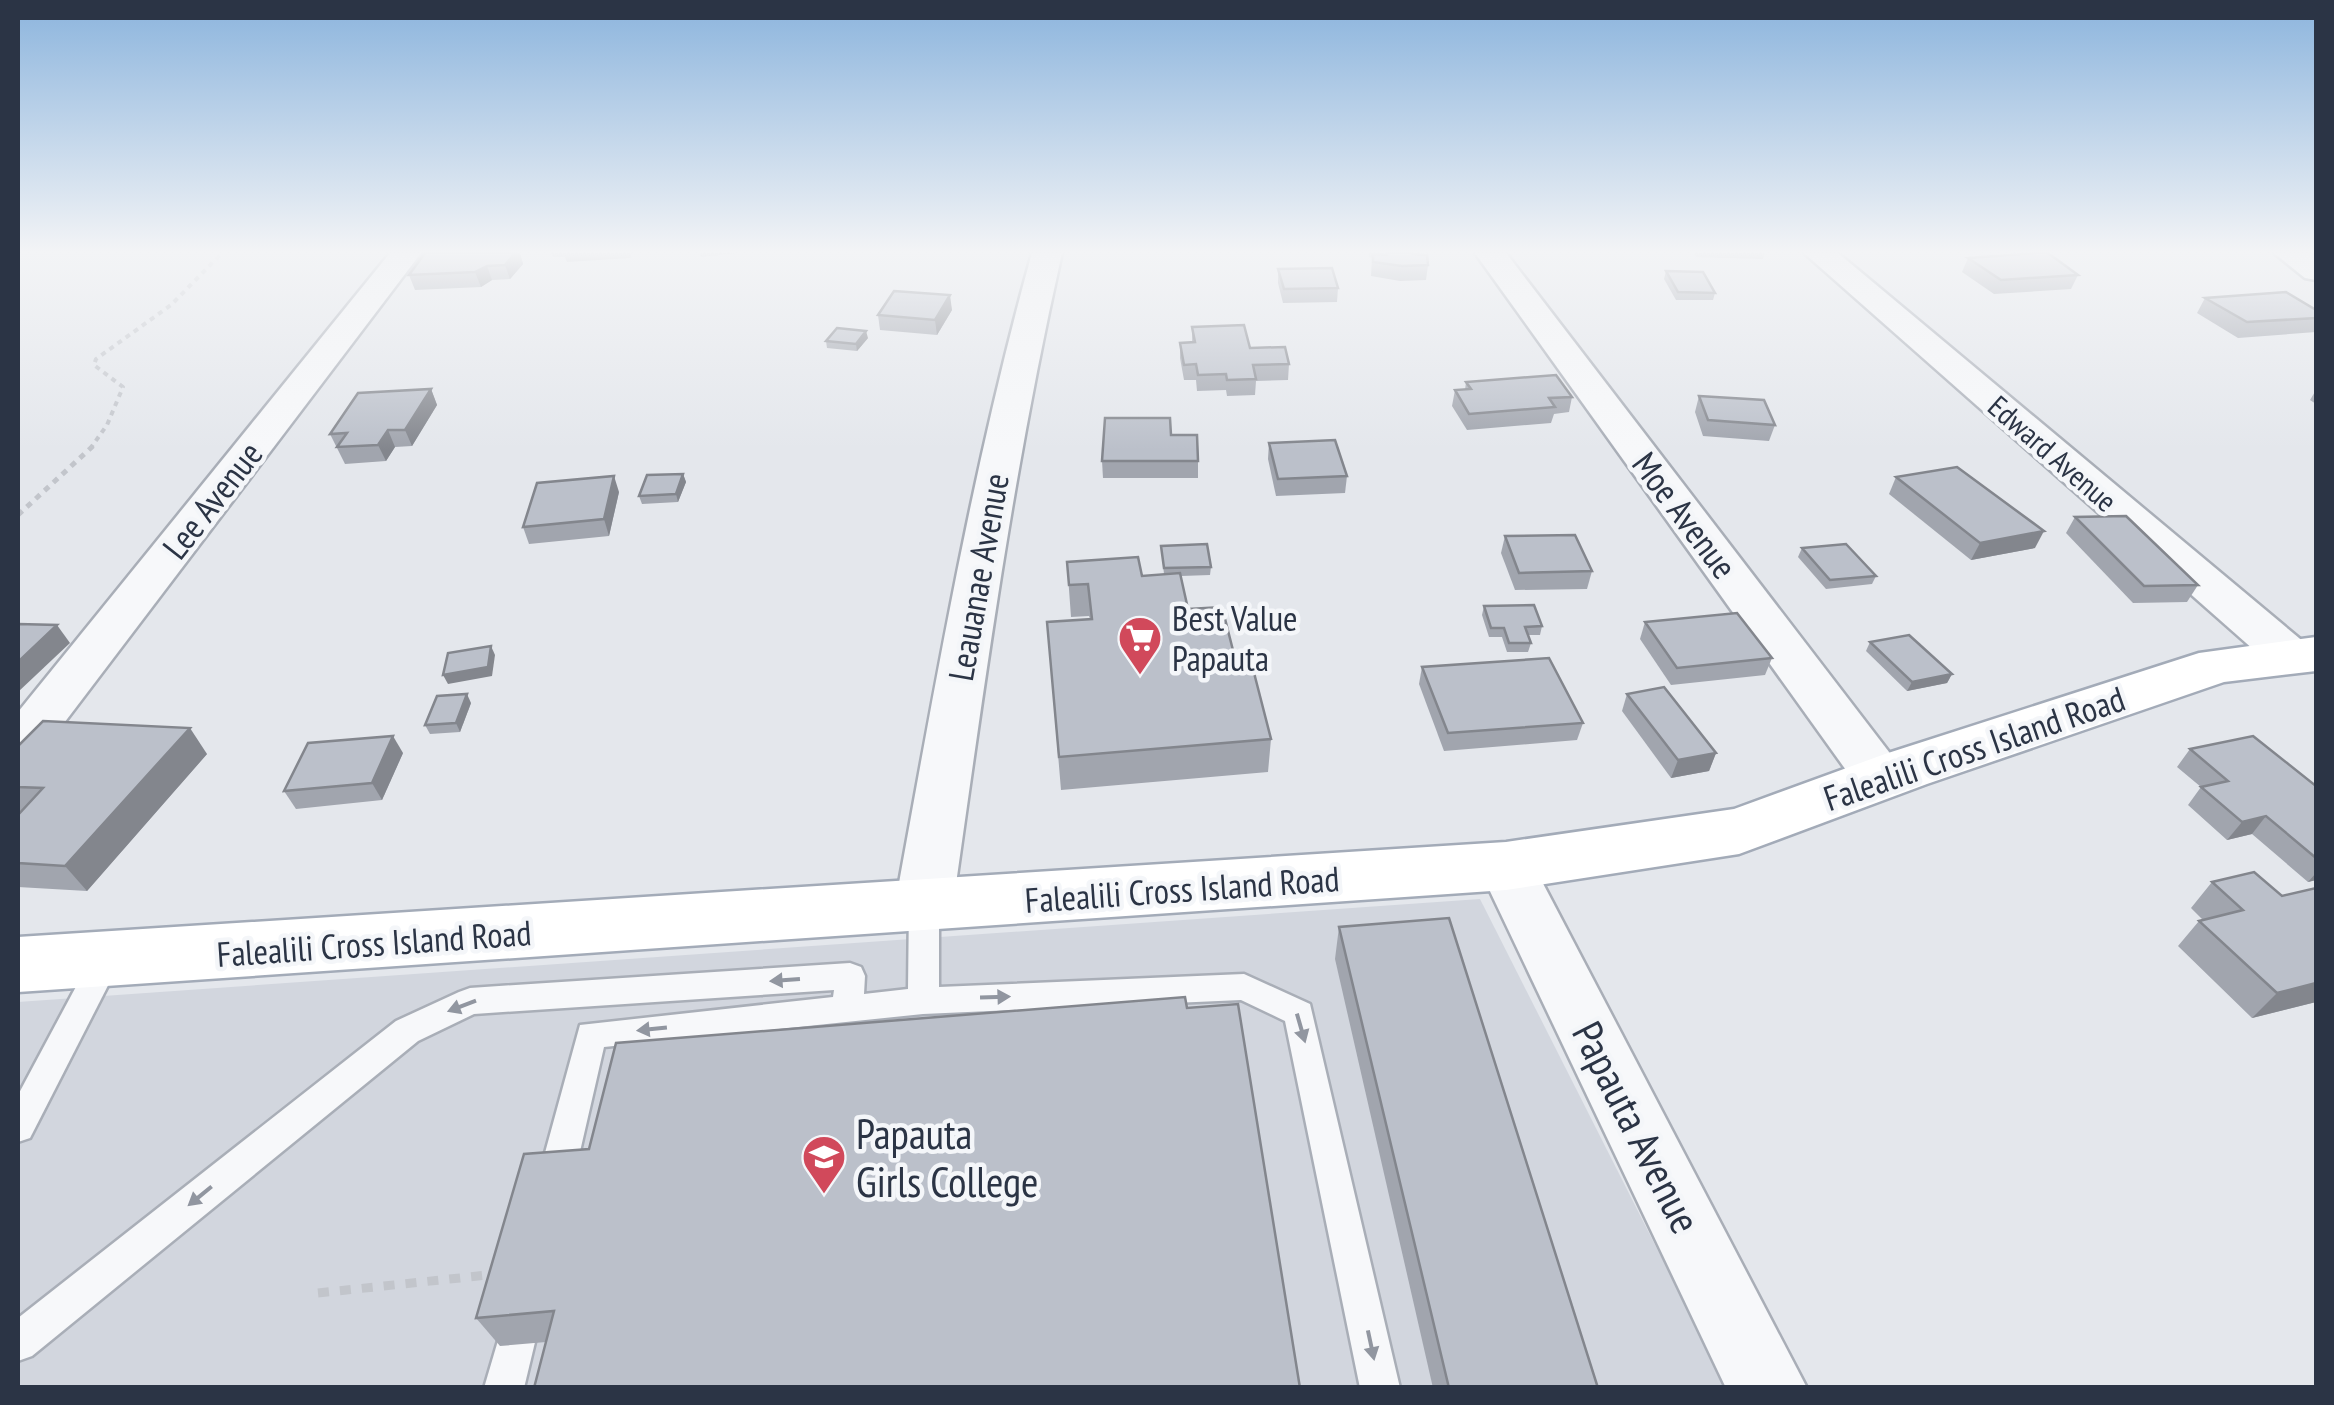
<svg xmlns="http://www.w3.org/2000/svg" width="2334" height="1405" font-family="'PT Sans Narrow',sans-serif">
	<style>
		.built { fill: #d2d6de }
		.lines { fill: none; stroke-linecap: round; stroke-linejoin: round }
		.lane-casing { stroke: #a9aeb7; stroke-width: 5 }
		.street-casing { stroke: #a9aeb7; stroke-width: 5 }
		.primary-casing { stroke: #a3abb8; stroke-width: 5 }
		.path-far2 { stroke: #c2c5cb; stroke-width: 4; stroke-dasharray: 5 5; stroke-linecap: butt }
		.path-far1 { stroke: #c2c5cb; stroke-width: 5; stroke-dasharray: 6 6; stroke-linecap: butt }
		.path { stroke: #c2c5cb; stroke-width: 9; stroke-dasharray: 11 11; stroke-linecap: butt }
		.lane { fill: #f7f8fa; fill-rule: evenodd }
		.street { fill: #f7f8fa; fill-rule: evenodd }
		.primary { fill: #fff; fill-rule: evenodd }
		.wall { fill: #a1a5ae }
		.shaded-wall { fill: #83868d }
		.building { fill: #bbc0ca; stroke: #83868d; stroke-width: 2.5 }
		.oneway { fill: #9196a0 }
		.labels { text-anchor: middle; dominant-baseline: central; stroke-width: 9; stroke-linejoin: round; paint-order: stroke }
		.far-street-label { font-size: 30px; fill: #2b3445; stroke: #f4f6f9 }
		.street-label { font-size: 35px; fill: #2b3445; stroke: #f4f6f9 }
		.poi-label { font-size: 35px; fill: #2b3445; stroke: #f4f6f9; text-anchor: start }
		.near-street-label { font-size: 42px; fill: #2b3445; stroke: #f4f6f9 }
		.near-poi-label { font-size: 42px; fill: #2b3445; stroke: #f4f6f9; text-anchor: start }
	</style>
	<rect width="100%" height="100%" fill="#e4e7ec"/>
	<polygon class="built" points="1480,899 1727,1387 18,1388 18,1002"/>
	<g class="lines">
		<defs>
			<g id="lane">
				<polygon points="924,894 934,897 939,905 939,987 1244,974 1310,1004 1400,1388 1360,1388 1285,1021 1241,1000 923,1014 604,1047 573,1182 567,1194 555,1199 543,1194 537,1182 580,1025 833,997 834,990 474,1014 418,1041 32,1356 18,1361 18,1318 396,1021 459,992 470,988 850,963 861,967 865,976 864,994 908,989 909,905 914,897"/>
				<polygon points="105,950 116,953 120,962 30,1138 18,1142 18,1095 94,953"/>
				<polygon points="523,1294 536,1300 542,1313 524,1388 484,1388 510,1300"/>
			</g>
			<g id="street">
				<polygon points="390,253 421,253 36,760 18,765 18,712"/>
				<path d="M 1032,253 L 1062,253 C 1013,469 984,686 953,905 L 945,921 L 924,928 L 903,921 L 895,905 C 935,686 972,468 1032,253 Z"/>
				<polygon points="1475,253 1506,253 1899,765 1907,778 1899,791 1880,797 1861,791"/>
				<polygon points="1804,253 1838,253 2305,643 2312,654 2305,665 2288,669 2271,665"/>
				<polygon points="2274,253 2310,253 2316,257 2316,280 2305,278"/>
				<polygon points="1506,844 1526,851 1807,1388 1726,1388 1478,866 1486,851"/>
			</g>
			<polygon id="primary" points="2316,637 2316,671 2224,682 1927,784 1739,854 1506,890 18,992 18,937 1506,842 1734,809 1885,754 2199,653"/>
		</defs>
		<use href="#lane" class="lane-casing"/>
		<use href="#street" class="street-casing"/>
		<use href="#primary" class="primary-casing"/>
		<polyline class="path-far2" points="90,449 107,425 123,387 94,365 96,359 171,305 222,253"/>
		<polyline class="path-far1" points="18,515 93,446"/>
		<polyline class="path" points="318,1293 497,1274"/>
		<use href="#lane" class="lane"/>
		<use href="#street" class="street"/>
		<use href="#primary" class="primary"/>
	</g>
	<g class="wall">
		<polygon points="425,253 520,253 523,264 510,279 492,280 481,287 415,290 409,275"/>
		<polygon points="551,253 632,253 630,258 567,262 565,257 553,257"/>
		<polygon points="700,253 740,253 701,257"/>
		<polygon points="1369,253 1412,253 1428,265 1426,280 1400,281 1371,276 1372,258 1369,257"/>
		<polygon points="1694,253 1765,253 1763,259 1696,257"/>
		<polygon points="1968,258 2078,275 2071,289 1994,294 1962,272"/>
		<polygon points="1278,269 1338,288 1337,302 1283,303 1278,283"/>
		<polygon points="1666,271 1715,293 1713,300 1676,300 1664,279"/>
		<polygon points="2205,298 2316,310 2316,332 2238,338 2197,313"/>
		<polygon points="952,310 937,335 880,330 878,315"/>
		<polygon points="1192,327 1289,364 1288,380 1256,381 1255,395 1227,396 1226,390 1197,391 1196,380 1184,380 1180,358 1180,343 1192,342"/>
		<polygon points="868,338 857,351 827,348 826,341"/>
		<polygon points="1466,382 1572,397 1569,412 1554,414 1551,423 1467,430 1452,406 1455,390 1465,390"/>
		<polygon points="431,389 437,405 412,446 395,447 386,461 345,464 330,434"/>
		<polygon points="2316,390 2316,404 2310,400"/>
		<polygon points="1699,396 1775,425 1769,441 1703,436 1695,412"/>
		<polygon points="1269,443 1347,476 1345,493 1276,496 1268,459"/>
		<polygon points="1102,461 1198,461 1198,478 1103,478"/>
		<polygon points="683,474 686,482 678,502 642,504 639,496"/>
		<polygon points="1896,477 2035,548 1971,560 1889,494"/>
		<polygon points="619,492 609,536 529,544 523,527"/>
		<polygon points="2075,517 2198,585 2187,602 2133,603 2066,533"/>
		<polygon points="1505,536 1592,571 1587,589 1515,590 1501,553"/>
		<polygon points="1161,546 1211,567 1210,575 1181,576 1188,609 1237,666 1271,739 1268,772 1061,790 1047,622 1090,619 1089,616 1071,617 1067,562 1142,576 1164,574"/>
		<polygon points="1802,548 1876,576 1872,584 1826,589 1798,557"/>
		<polygon points="1484,606 1542,626 1540,635 1528,635 1531,643 1528,652 1507,652 1502,637 1489,637 1482,615"/>
		<polygon points="1645,622 1772,658 1765,675 1671,685 1640,639"/>
		<polygon points="1870,642 1952,674 1947,683 1907,691 1866,651"/>
		<polygon points="1422,667 1583,723 1577,740 1444,751 1419,684"/>
		<polygon points="1627,694 1716,753 1709,771 1671,778 1622,711"/>
		<polygon points="471,703 460,732 430,734 425,725"/>
		<polygon points="18,746 207,754 87,891 18,887 18,815 20,812 18,812"/>
		<polygon points="2190,749 2316,786 2316,880 2308,882 2252,834 2227,840 2188,805 2201,787 2177,767"/>
		<polygon points="403,753 382,800 296,809 284,791"/>
		<polygon points="2212,882 2282,896 2316,888 2316,1002 2252,1018 2178,946 2199,921 2203,920 2191,908"/>
		<polygon points="1339,927 1598,1388 1433,1388 1335,959"/>
		<polygon points="1187,1008 546,1342 500,1346 476,1318 589,1149"/>
	</g>
	<g class="shaded-wall">
		<polygon points="515,253 520,253 523,264 510,279 505,265"/>
		<polygon points="487,266 492,280 481,287 475,272"/>
		<polygon points="950,295 952,310 937,335 935,320"/>
		<polygon points="866,331 868,338 857,351 856,344"/>
		<polygon points="431,389 437,405 412,446 405,430"/>
		<polygon points="388,430 395,447 386,461 378,445"/>
		<polygon points="683,474 686,482 678,502 676,494"/>
		<polygon points="614,476 619,492 609,536 604,519"/>
		<polygon points="2044,531 2035,548 1971,560 1980,543"/>
		<polygon points="57,625 70,643 18,692 18,662"/>
		<polygon points="491,646 495,655 492,676 448,684 443,675"/>
		<polygon points="1952,674 1947,683 1907,691 1912,682"/>
		<polygon points="467,694 471,703 460,732 456,723"/>
		<polygon points="190,728 207,754 87,891 65,866"/>
		<polygon points="393,736 403,753 382,800 372,783"/>
		<polygon points="1716,753 1709,771 1671,778 1678,760"/>
		<polygon points="2266,816 2252,834 2227,840 2242,822"/>
		<polygon points="2316,873 2316,880 2308,882"/>
		<polygon points="2316,983 2316,1002 2252,1018 2277,993"/>
	</g>
	<g class="building">
		<polygon points="425,253 515,253 505,265 487,266 475,272 409,275"/>
		<polygon points="1387,253 1412,253 1412,254 1427,255 1428,265 1402,266 1373,262 1373,254 1387,255"/>
		<polygon points="2037,253 2048,253 2078,275 2001,280 1968,258"/>
		<polygon points="1332,268 1338,288 1284,289 1278,269"/>
		<polygon points="1666,271 1703,272 1715,293 1678,292"/>
		<polygon points="894,291 950,295 935,320 878,315"/>
		<polygon points="2286,292 2316,310 2316,318 2247,322 2205,298"/>
		<polygon points="1244,325 1250,348 1285,347 1289,364 1253,365 1256,379 1227,380 1226,374 1198,375 1196,364 1184,365 1180,343 1195,342 1192,327"/>
		<polygon points="837,328 866,331 856,344 826,341"/>
		<polygon points="1556,375 1572,397 1549,398 1555,407 1469,414 1455,390 1471,389 1466,382"/>
		<polygon points="431,389 405,430 388,430 378,445 337,447 347,433 330,434 358,393"/>
		<polygon points="1699,396 1764,400 1775,425 1708,420"/>
		<polygon points="1105,418 1170,418 1171,435 1197,435 1198,461 1102,461"/>
		<polygon points="1335,440 1347,476 1278,479 1269,443"/>
		<polygon points="1957,467 2044,531 1980,543 1896,477"/>
		<polygon points="683,474 676,494 639,496 647,475"/>
		<polygon points="614,476 604,519 523,527 537,483"/>
		<polygon points="2126,516 2198,585 2144,586 2075,517"/>
		<polygon points="1575,535 1592,571 1519,573 1505,536"/>
		<polygon points="1207,544 1211,567 1164,568 1161,546"/>
		<polygon points="1846,544 1876,576 1830,580 1802,548"/>
		<polygon points="1138,557 1142,576 1180,573 1188,609 1222,607 1237,666 1252,665 1271,739 1059,757 1047,622 1092,619 1088,584 1069,585 1067,562"/>
		<polygon points="1534,605 1542,626 1525,627 1531,643 1509,643 1504,628 1491,628 1484,606"/>
		<polygon points="1737,613 1772,658 1677,668 1645,622"/>
		<polygon points="18,624 57,625 18,662"/>
		<polygon points="1909,635 1952,674 1912,682 1870,642"/>
		<polygon points="491,646 488,667 443,675 448,653"/>
		<polygon points="1549,658 1583,723 1448,733 1422,667"/>
		<polygon points="1664,687 1716,753 1678,760 1627,694"/>
		<polygon points="467,694 456,723 425,725 437,696"/>
		<polygon points="43,721 190,728 65,866 18,863 18,815 43,788 18,787 18,746"/>
		<polygon points="393,736 372,783 284,791 308,743"/>
		<polygon points="2253,736 2316,786 2316,858 2266,816 2242,822 2201,787 2228,781 2190,749"/>
		<polygon points="2254,872 2282,896 2316,888 2316,983 2277,993 2199,921 2243,910 2212,882"/>
		<polygon points="1449,918 1598,1388 1449,1388 1339,927"/>
		<polygon points="1185,997 1187,1008 1238,1004 1300,1388 534,1388 554,1311 476,1318 524,1154 589,1149 616,1043"/>
	</g>
	<defs><path id="oneway-solid" d="M-6-.8H1V-3.2L6.5 0L1 3.2V.8H-6Z" transform="scale(2.5)"/></defs>
	<g class="oneway">
		<use href="#oneway-solid" transform="translate(785 980) rotate(176)"/>
		<use href="#oneway-solid" transform="translate(995 997) rotate(-2)"/>
		<use href="#oneway-solid" transform="translate(462 1006) rotate(159)"/>
		<use href="#oneway-solid" transform="translate(1301 1028) rotate(74)"/>
		<use href="#oneway-solid" transform="translate(652 1029) rotate(174)"/>
		<use href="#oneway-solid" transform="translate(200 1196) rotate(141)"/>
		<use href="#oneway-solid" transform="translate(1371 1345) rotate(78)"/>
	</g>
	<linearGradient id="sky" x2="0" y2="1"><stop stop-color="#8bb4dd"/><stop offset="0.56" stop-color="#f3f4f6"/><stop offset="1" stop-color="#f3f4f6" stop-opacity="0"/></linearGradient>
	<rect width="2334" height="450" fill="url(#sky)"/>
	<defs>
		<symbol id="supermarket-pin" viewBox="-11 -11 22 30"><path d="M0 17L-7.5 6A9.5 9.5 0 1 1 7.5 6Z" fill="#d1495b" stroke="#f4f6f9"/><path d="M-6-5.5h2.5l.6 2H6L4.5 2H-2.5L-4.4-4H-6ZM-1.5 3.2a1.3 1.3 0 1 0 .1 0ZM3 3.2a1.3 1.3 0 1 0 .1 0Z" fill="#fff"/></symbol>
		<symbol id="school-pin" viewBox="-11 -11 22 30"><path d="M0 17L-7.5 6A9.5 9.5 0 1 1 7.5 6Z" fill="#d1495b" stroke="#f4f6f9"/><path d="M0-5L7-2L0 1L-7-2ZM-4 1L0 2.5L4 1V4Q0 6-4 4Z" fill="#fff"/></symbol>
	</defs>
	<g fill-rule="evenodd">
		<use href="#supermarket-pin" x="1115" y="613" width="50" height="68"/>
		<use href="#school-pin" x="799" y="1132" width="50" height="68"/>
	</g>
	<g class="labels">
		<g class="far-street-label">
			<text transform="translate(2053 453) rotate(41)">Edward Avenue</text>
		</g>
		<g class="street-label">
			<text transform="translate(212 500) rotate(-52)">Lee Avenue</text>
			<text transform="translate(1685 515) rotate(53)">Moe Avenue</text>
			<text transform="translate(978 577) rotate(-80)">Leauanae Avenue</text>
			<text transform="translate(1974 748) rotate(-19)">Falealili Cross Island Road</text>
			<text transform="translate(1182 889) rotate(-4)">Falealili Cross Island Road</text>
			<text transform="translate(374 943) rotate(-4)">Falealili Cross Island Road</text>
		</g>
		<g class="poi-label">
			<text x="1172" y="618">Best Value<tspan x="1172" dy="40">Papauta</tspan></text>
		</g>
		<g class="near-street-label">
			<text transform="translate(1637 1127) rotate(63)">Papauta Avenue</text>
		</g>
		<g class="near-poi-label">
			<text x="856" y="1133">Papauta<tspan x="856" dy="48">Girls College</tspan></text>
		</g>
	</g>
	<rect width="2334" height="1405" fill="none" stroke="#2b3445" stroke-width="40"/>
</svg>
